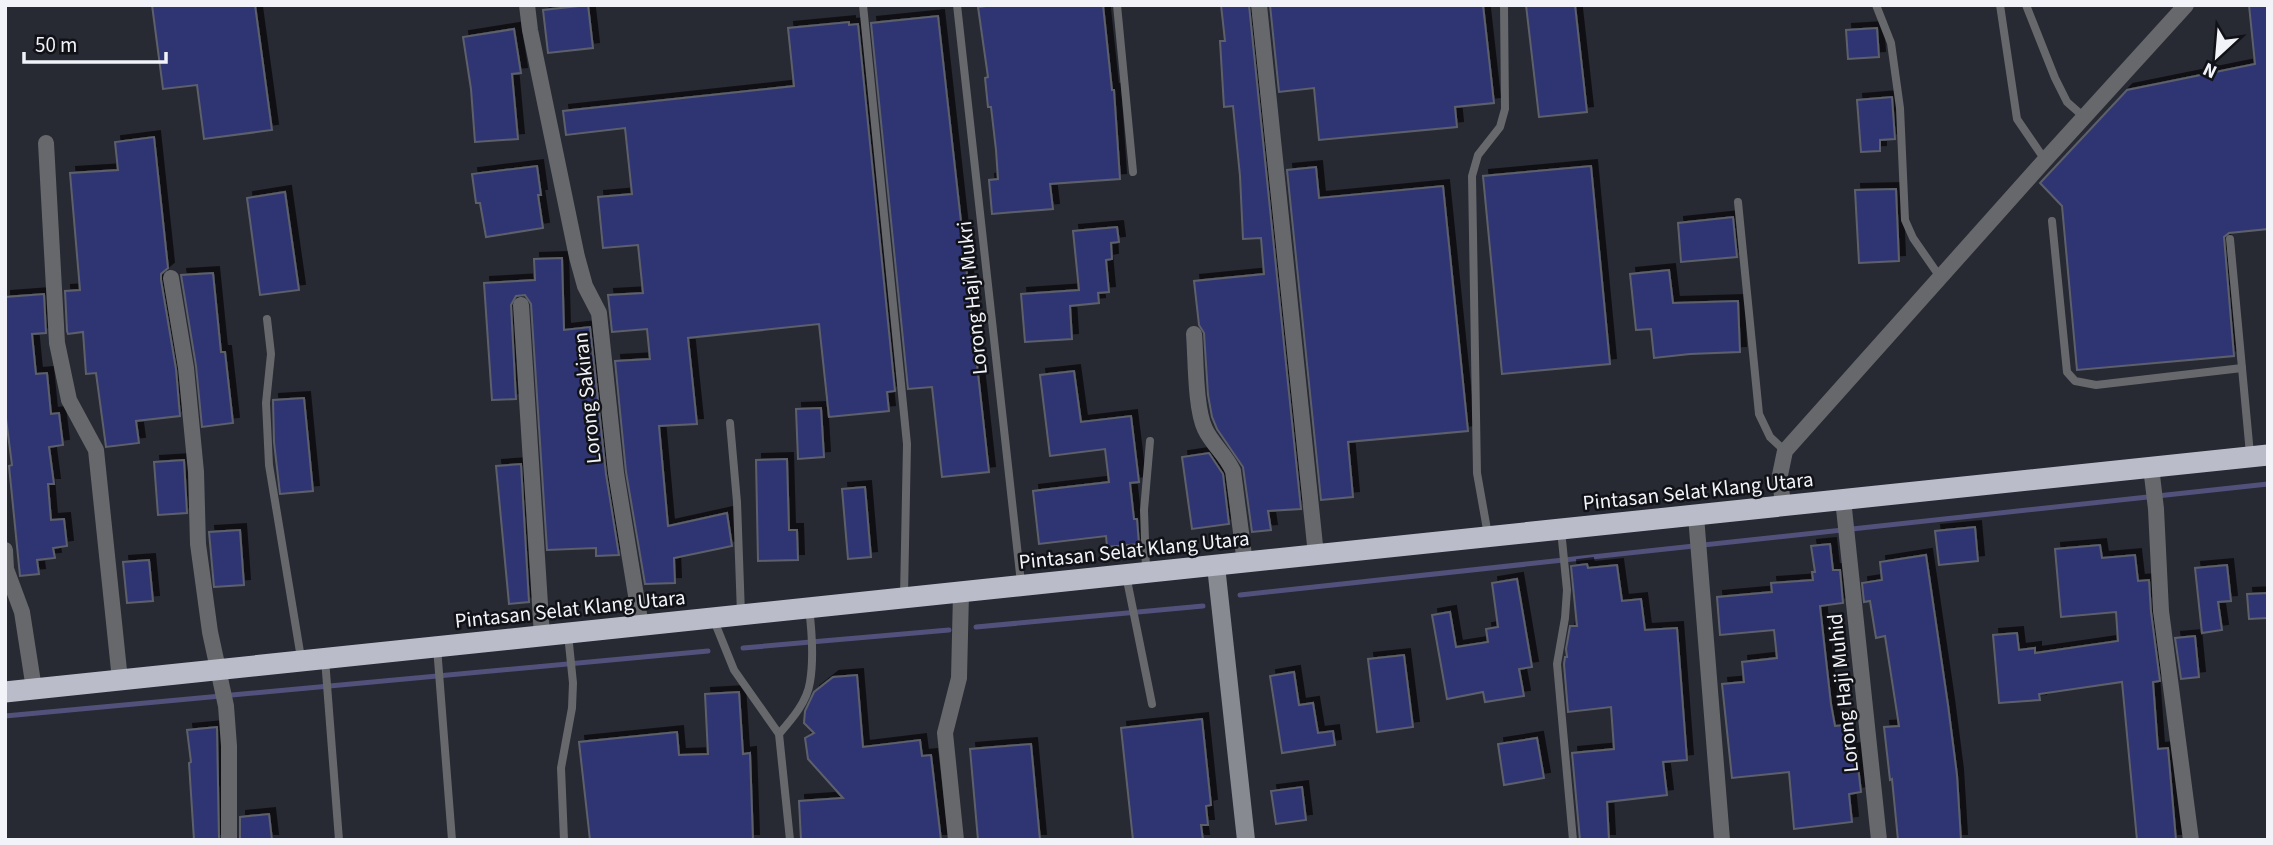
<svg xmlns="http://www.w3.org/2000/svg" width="2273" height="845" font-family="'Source Sans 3',sans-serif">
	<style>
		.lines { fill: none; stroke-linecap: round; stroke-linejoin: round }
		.stream { stroke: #51517b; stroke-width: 5 }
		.building { fill: #2e3672; stroke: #5d606b; stroke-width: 2; filter: url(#shadow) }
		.lane { stroke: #66686c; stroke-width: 8 }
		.street { stroke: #66686c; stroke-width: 16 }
		.secondary { stroke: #888a92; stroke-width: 18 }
		.highway { stroke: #babdc9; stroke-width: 21 }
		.labels { text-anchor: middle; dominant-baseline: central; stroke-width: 5; stroke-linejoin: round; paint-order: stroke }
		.street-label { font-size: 21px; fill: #f1f3f9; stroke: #111217 }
	</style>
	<defs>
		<filter id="shadow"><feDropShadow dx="6" dy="-6" stdDeviation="0" flood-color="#0009"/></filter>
	</defs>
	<rect width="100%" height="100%" fill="#272933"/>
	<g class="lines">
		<g class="stream">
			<polyline points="1240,595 2268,484"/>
			<polyline points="976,627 1203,606"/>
			<polyline points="743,648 949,630"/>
			<polyline points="5,716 708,651"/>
		</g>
	</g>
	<g class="building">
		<polygon points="152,5 255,5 272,130 204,139 197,85 163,89"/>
		<polygon points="588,5 593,48 548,53 543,10"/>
		<polygon points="995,5 1103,5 1112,90 1114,90 1120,179 1050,184 1053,209 992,214 989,180 998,179 996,150 991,107 988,107 985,78 988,77 978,7"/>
		<polygon points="1221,5 1249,5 1301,509 1268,511 1271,530 1252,532 1243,467 1217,429 1212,417 1208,395 1204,333 1199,325 1194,281 1264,274 1261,238 1243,239 1240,176 1233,106 1224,107 1220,41 1225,41"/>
		<polygon points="1270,5 1483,5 1494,103 1455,107 1457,127 1319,140 1314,88 1279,92"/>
		<polygon points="1526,5 1575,5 1587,112 1539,117"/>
		<polygon points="2249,5 2268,5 2268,229 2229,233 2224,237 2234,356 2077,370 2062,206 2040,183 2127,90 2255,64"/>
		<polygon points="938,16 989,472 942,477 932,387 908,389 871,23"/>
		<polygon points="849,22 849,25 858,24 895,391 887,392 889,411 829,417 819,324 688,338 697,424 659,426 668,526 727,513 732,546 674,558 675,583 645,584 626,472 615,361 650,359 647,329 612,332 608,295 643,293 638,245 603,248 598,197 632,194 625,128 566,135 563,111 794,86 788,28"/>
		<polygon points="1877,28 1879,57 1848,59 1846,30"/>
		<polygon points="514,29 521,73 512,74 518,139 475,142 471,89 463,37"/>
		<polygon points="1892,97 1895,139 1880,140 1880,151 1861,152 1857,100"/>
		<polygon points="154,137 168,268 161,274 161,280 176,369 180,416 136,421 139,443 106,447 96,373 86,374 83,332 68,334 67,331 65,291 80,290 70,173 118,170 115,142"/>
		<polygon points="537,166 541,195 538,195 543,228 486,237 480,203 476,203 472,174"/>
		<polygon points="1591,166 1610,364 1502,374 1483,176"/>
		<polygon points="1316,167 1319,198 1443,186 1468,431 1348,442 1353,497 1321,500 1287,170"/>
		<polygon points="1896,189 1899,261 1859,263 1855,190"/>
		<polygon points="285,192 299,290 260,295 247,198"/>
		<polygon points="1733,217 1737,257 1681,262 1678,223"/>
		<polygon points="1117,227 1119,242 1111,243 1112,259 1106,260 1109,292 1098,293 1099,303 1070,306 1072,339 1025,342 1021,294 1079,290 1073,231"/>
		<polygon points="562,258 564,330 590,327 606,474 619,555 596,556 596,548 547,550 531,304 525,295 516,296 511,305 516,399 492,400 484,283 535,280 534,259"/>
		<polygon points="1669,270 1673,303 1738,301 1740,352 1690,354 1654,358 1651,329 1636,330 1630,274"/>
		<polygon points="213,273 221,352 225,352 233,423 202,427 196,366 181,275"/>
		<polygon points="44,294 46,333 32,334 36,374 47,373 51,414 59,413 63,445 49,447 54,484 48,484 51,520 64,519 67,546 53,548 55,558 37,560 39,574 20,576 9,466 12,465 5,411 5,297"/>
		<polygon points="1074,371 1081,422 1131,416 1139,482 1130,483 1134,519 1137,519 1139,544 1107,547 1106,536 1039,544 1033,491 1109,482 1105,449 1050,456 1040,375"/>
		<polygon points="304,398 313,491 280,494 274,442 273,400"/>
		<polygon points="821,408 824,457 798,459 796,409"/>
		<polygon points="1209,453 1223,474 1229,524 1192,529 1182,457"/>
		<polygon points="787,459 789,530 797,530 798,560 758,561 756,460"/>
		<polygon points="184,460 187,513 158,515 154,462"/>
		<polygon points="521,464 529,602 509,604 496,466"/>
		<polygon points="865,487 871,557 848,559 842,489"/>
		<polygon points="1975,527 1978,561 1939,565 1935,531"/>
		<polygon points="240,530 244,585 214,587 209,532"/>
		<polygon points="1830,544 1833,570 1840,570 1843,603 1820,606 1831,704 1835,726 1846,725 1849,750 1856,749 1861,792 1849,794 1852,822 1794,829 1789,772 1732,778 1722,684 1744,682 1742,662 1777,658 1774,630 1720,635 1717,597 1772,592 1771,583 1813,580 1812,572 1815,572 1811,546"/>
		<polygon points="2100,545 2102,558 2135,555 2138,581 2149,580 2151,612 2160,681 2153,682 2158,749 2168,748 2176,840 2137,840 2122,682 2039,694 2040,700 1999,703 1993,635 2017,633 2019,650 2035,648 2035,653 2118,641 2116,612 2061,617 2055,549"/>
		<polygon points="1926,555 1948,705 1957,775 1961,840 1898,840 1892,779 1890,780 1884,727 1899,726 1885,636 1876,638 1870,601 1864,602 1862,583 1882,580 1880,562"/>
		<polygon points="149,560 153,601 127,603 123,562"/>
		<polygon points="1587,564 1588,568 1617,565 1622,601 1641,599 1645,630 1677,628 1687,760 1663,762 1667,795 1607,802 1609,840 1580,840 1572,753 1614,749 1611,707 1568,712 1564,664 1565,657 1567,657 1566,649 1570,626 1577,626 1571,566"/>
		<polygon points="2227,565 2231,601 2218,602 2222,630 2202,633 2195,568"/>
		<polygon points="1517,579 1532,667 1519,669 1524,696 1485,702 1483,692 1447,699 1432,615 1450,612 1456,647 1488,642 1486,629 1498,627 1492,583"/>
		<polygon points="2268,593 2268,618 2249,619 2247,594"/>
		<polygon points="2195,636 2199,677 2181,679 2175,638"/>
		<polygon points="1404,655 1413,727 1377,732 1368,659"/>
		<polygon points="1294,672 1299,705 1313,703 1318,733 1333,731 1335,745 1282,753 1270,676"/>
		<polygon points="857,675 863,747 920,740 922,756 931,755 941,840 801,840 799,801 843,798 808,759 805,738 814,733 804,723 805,711 814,692 833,677"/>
		<polygon points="739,692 743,754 750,753 753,840 590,840 579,742 677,732 679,755 708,754 705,694"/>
		<polygon points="1202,719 1211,805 1206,806 1208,825 1201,825 1203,840 1133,840 1121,728"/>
		<polygon points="217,727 219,840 194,840 189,763 191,762 187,730"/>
		<polygon points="1537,738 1544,778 1504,785 1498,744"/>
		<polygon points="1031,744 1040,840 978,840 970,749"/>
		<polygon points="1302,787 1306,820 1276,824 1271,791"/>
		<polygon points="269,814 272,840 240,840 240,817"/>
	</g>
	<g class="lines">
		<g class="lane">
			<polyline points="863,5 907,444 904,596"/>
			<polyline points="957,5 1021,583"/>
			<polyline points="1117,5 1133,172"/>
			<polyline points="1876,5 1891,43 1900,108 1905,220 1913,238 1940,277"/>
			<polyline points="2000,5 2017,119 2045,160"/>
			<polyline points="2026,5 2055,78 2067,102 2084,117"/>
			<polyline points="1738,202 1759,414 1770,437 1785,451"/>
			<polyline points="2052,221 2067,372 2075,381 2096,385 2242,368"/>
			<polyline points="2230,239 2250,454"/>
			<polyline points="267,319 271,354 266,403 269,465 301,658"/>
			<polyline points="730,423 737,502 741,614"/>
			<polyline points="1561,530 1567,590 1565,618 1557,664 1573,840"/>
			<polyline points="1488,535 1477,473 1472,176 1478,155 1500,127 1505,109 1504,5"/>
			<polyline points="1146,570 1144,510 1150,441"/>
			<polyline points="1126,575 1152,704"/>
			<polyline points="713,618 734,670 779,734"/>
			<polyline points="437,647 452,840"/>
			<polyline points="325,659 339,840"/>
			<polyline points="564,840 561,768 572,708 573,683 568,634"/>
			<path d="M 790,840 L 779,734 C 792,719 807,702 810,682 C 814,658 812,632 809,608"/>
		</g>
		<g class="street">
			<polyline points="527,5 530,30 577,257 585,286 599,313 616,473 641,626"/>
			<polyline points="1259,5 1316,555"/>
			<polyline points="46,143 57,343 69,400 96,450 120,680"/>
			<polyline points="171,278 186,368 196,472 198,544 210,632 226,706 229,746 229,840"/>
			<polyline points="521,305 542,636"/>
			<path d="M 1194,334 C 1196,358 1195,408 1205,429 C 1212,444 1226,455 1233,471 L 1245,563"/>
			<polyline points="2151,467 2156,509 2161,611 2191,840"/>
			<polyline points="1843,499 1879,840"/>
			<polyline points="1783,508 1780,475 1785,451 2045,160 2186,5"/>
			<polyline points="1696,516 1722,840"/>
			<polyline points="5,550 6,569 22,612 34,689"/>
			<polyline points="956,840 945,733 959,678 961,593"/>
		</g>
		<polyline class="secondary" points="1216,566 1246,840"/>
		<polyline class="highway" points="5,692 2268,455"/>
	</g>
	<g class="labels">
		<g class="street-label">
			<text transform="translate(972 298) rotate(-96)">Lorong Haji Mukri</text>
			<text transform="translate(587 398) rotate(-96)">Lorong Sakiran</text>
			<text transform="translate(1698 491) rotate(-6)">Pintasan Selat Klang Utara</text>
			<text transform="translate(1134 550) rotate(-6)">Pintasan Selat Klang Utara</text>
			<text transform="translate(570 609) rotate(-6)">Pintasan Selat Klang Utara</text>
			<text transform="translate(1843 693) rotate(-96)">Lorong Haji Muhid</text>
		</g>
	</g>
	<rect width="2273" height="845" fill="none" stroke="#f1f3f9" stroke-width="14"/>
	<g transform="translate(2217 56) rotate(206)" stroke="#111217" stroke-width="5" paint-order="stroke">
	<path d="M0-5L12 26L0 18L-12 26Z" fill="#f1f3f9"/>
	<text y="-10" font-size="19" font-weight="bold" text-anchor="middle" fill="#f1f3f9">N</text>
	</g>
	<path d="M24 52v10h142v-10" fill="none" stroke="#f1f3f9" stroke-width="3.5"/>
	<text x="35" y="52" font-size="21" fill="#f1f3f9" stroke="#111217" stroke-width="5" paint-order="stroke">50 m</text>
</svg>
